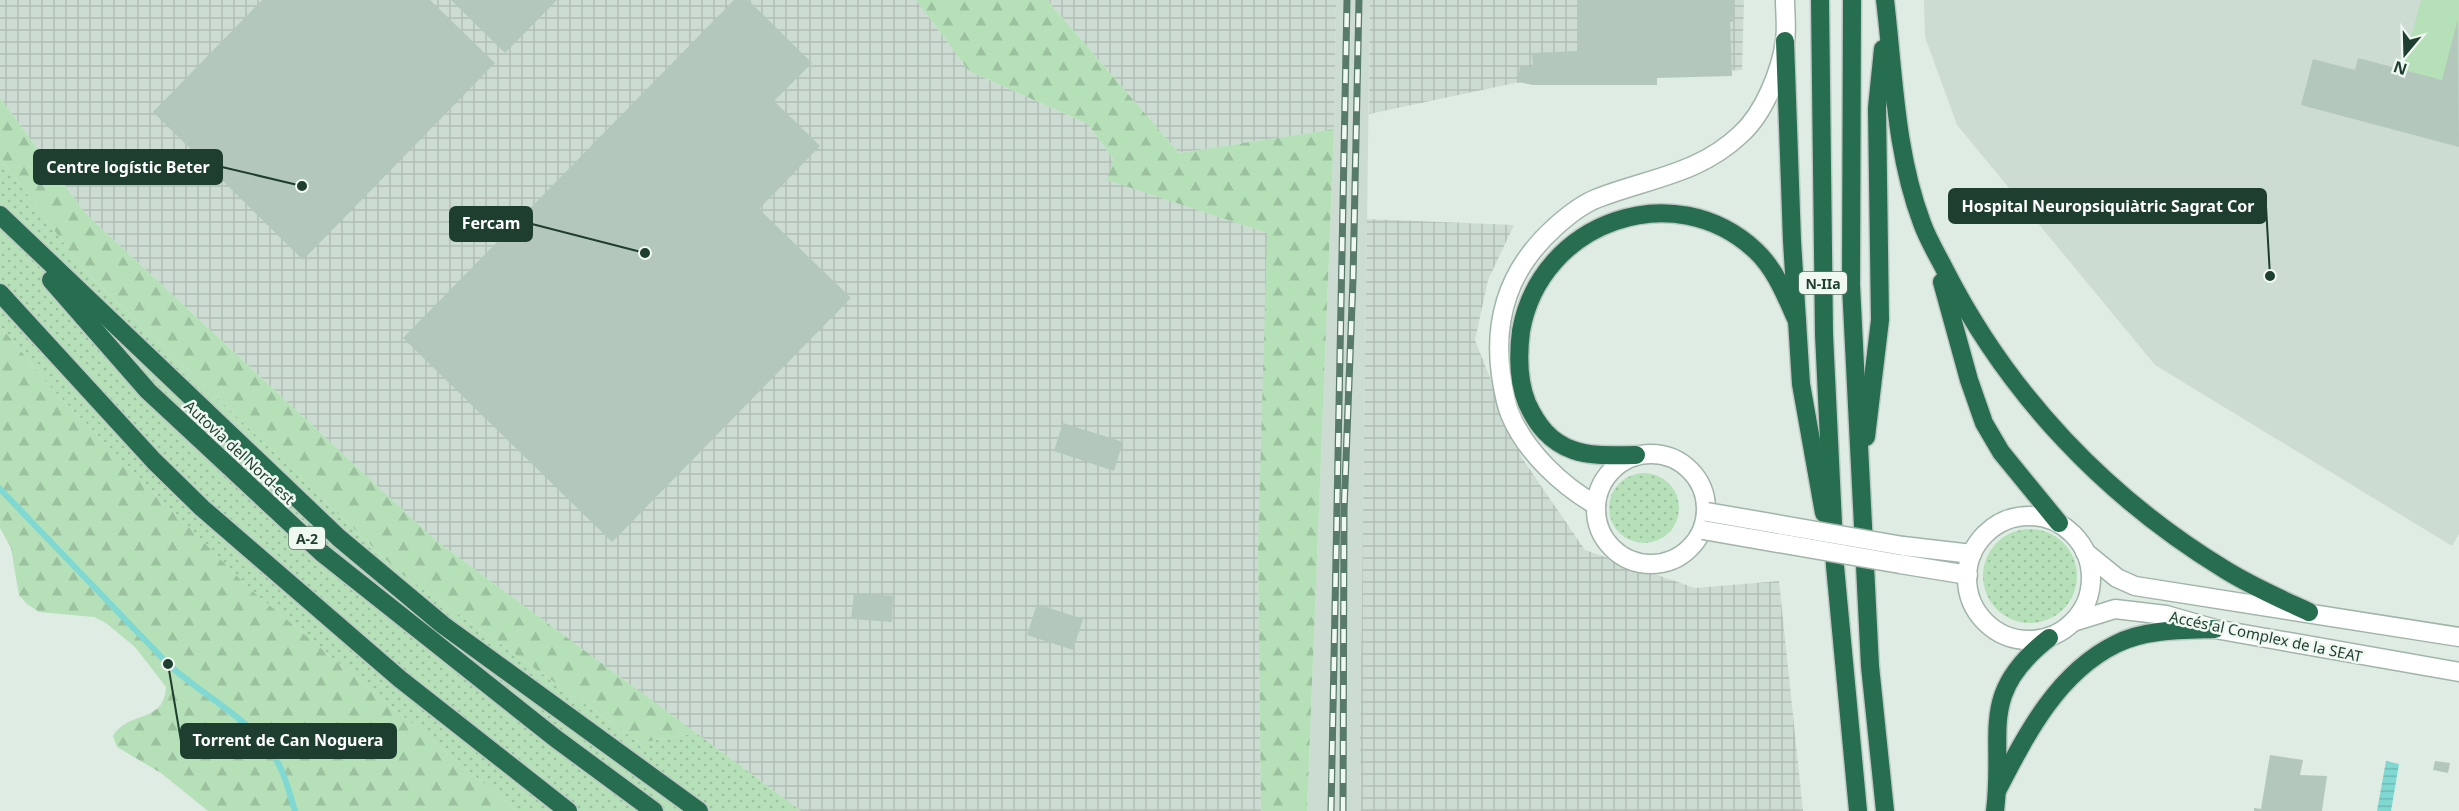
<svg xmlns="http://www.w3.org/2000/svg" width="2459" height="811" font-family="'Noto Sans',sans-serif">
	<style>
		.built { fill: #cddcd2 }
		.industrial { fill: url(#industrial-grid) }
		.grass { fill: url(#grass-dots) }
		.forest { fill: url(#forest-firs) }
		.green { fill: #b5e0b8 }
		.water { fill: url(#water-rules) }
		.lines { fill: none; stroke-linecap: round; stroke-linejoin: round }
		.stream { stroke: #80d8d3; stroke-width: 6 }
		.building { fill: #b4c7bc }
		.street-casing { stroke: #a1b4aa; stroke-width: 21 }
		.highway-casing { stroke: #c0c9c5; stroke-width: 21 }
		.street { stroke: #fff; stroke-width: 18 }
		.highway { stroke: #276e50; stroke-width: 18 }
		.rail-casing { stroke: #587a6a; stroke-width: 7 }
		.rail { stroke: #f0f8f2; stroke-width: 4.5; stroke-dasharray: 14; stroke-linecap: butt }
		.street-bridge-casing { stroke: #a1b4aa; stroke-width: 21; stroke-linecap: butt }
		.street-bridge { stroke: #fff; stroke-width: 18 }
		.labels { text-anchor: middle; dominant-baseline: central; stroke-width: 5; stroke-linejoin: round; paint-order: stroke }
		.shield { fill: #f0f8f2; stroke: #5d766a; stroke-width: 1.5 }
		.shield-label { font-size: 14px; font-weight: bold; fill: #1e3e2f }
		.street-label { font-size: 15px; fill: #1e3e2f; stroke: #f0f8f2 }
		.leader { fill: none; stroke: #1e3e2f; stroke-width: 2 }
		.callout-dot { fill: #1e3e2f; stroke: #f0f8f2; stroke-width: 2 }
		.callout { fill: #1e3e2f; stroke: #1e3e2f; stroke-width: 2 }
		.callout-label { font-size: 16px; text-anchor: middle; font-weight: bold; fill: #fff }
	</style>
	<defs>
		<pattern id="industrial-grid" width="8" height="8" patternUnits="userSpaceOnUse" patternTransform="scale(1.5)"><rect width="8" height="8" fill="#cddcd2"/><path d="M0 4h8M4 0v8" fill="none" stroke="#b0beb5"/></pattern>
		<pattern id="grass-dots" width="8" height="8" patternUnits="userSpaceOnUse" patternTransform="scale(1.5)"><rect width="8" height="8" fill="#b5e0b8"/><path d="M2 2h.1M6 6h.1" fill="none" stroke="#9bc19e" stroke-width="1.8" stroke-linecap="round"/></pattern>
		<pattern id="forest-firs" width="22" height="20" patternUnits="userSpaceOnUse" patternTransform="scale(1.5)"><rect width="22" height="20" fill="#b5e0b8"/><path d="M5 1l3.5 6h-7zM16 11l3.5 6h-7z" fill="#9bc19e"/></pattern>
		<pattern id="water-rules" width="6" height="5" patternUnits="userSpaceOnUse" patternTransform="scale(1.5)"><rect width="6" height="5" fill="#80d8d3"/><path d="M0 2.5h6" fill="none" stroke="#6ebab5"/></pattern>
	</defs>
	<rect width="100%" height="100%" fill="#dfece4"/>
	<g class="built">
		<polygon points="1336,0 1370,0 1360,742 1361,811 1307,811 1334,129"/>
		<polygon points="1924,0 2459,0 2459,534 2452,546 2155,365 1957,125 1925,37"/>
	</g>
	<g class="industrial">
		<polygon points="0,0 916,0 969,71 1088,124 1113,159 1108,180 1267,233 1267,406 1258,549 1261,811 801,811 435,540 86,214 0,98"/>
		<polygon points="1047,0 1336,0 1334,129 1179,153"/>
		<polygon points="1370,0 1744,0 1742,70 1515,83 1369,114"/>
		<polygon points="1367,219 1514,225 1488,280 1475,340 1522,458 1585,550 1695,588 1779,581 1803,811 1361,811 1360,742"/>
	</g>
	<g class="grass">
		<polygon points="0,158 84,270 399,572 640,743 696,733 801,811 517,811 251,590 53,390 0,326"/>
		<circle cx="1644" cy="508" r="35"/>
		<circle cx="2030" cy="576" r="47"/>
	</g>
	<g class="forest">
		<polygon points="916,0 1047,0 1179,153 1334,129 1307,811 1261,811 1258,549 1267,233 1107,180 1113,159 1088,124 969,71"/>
		<polygon points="0,98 86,214 435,540 696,733 640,743 399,572 84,270 0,158"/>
		<path d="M 0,326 L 53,390 L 251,590 L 517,811 L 208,811 L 161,773 L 117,747 L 113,736 C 129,710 164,724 166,687 L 135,647 L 106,623 L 94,617 L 39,612 L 27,604 L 19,595 L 11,548 L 0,528 Z"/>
	</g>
	<polygon class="green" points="2421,0 2459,0 2458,90 2401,75"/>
	<polygon class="water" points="2386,761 2399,764 2391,811 2377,811"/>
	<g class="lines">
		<path class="stream" d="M 0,489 L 168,664 C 204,697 254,720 278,763 C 286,777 290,796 295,811"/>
	</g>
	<g class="building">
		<polygon points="262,0 430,0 495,63 303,260 153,112"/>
		<polygon points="451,0 557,0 505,53"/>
		<polygon points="734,0 748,0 812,63 774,101 820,146 759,209 851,298 612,542 403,338"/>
		<polygon points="1578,0 1734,0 1734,21 1730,22 1732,76 1657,78 1657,85 1533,85 1518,82 1520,66 1533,67 1532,53 1578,51"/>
		<polygon points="2458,19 2459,147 2301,105 2313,59 2355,70 2358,58 2442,80"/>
		<polygon points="1063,423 1123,442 1114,471 1054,451"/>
		<polygon points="854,593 893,596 892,622 851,619"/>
		<polygon points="1037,604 1083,619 1073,650 1027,635"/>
		<polygon points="2270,755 2303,760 2300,775 2327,776 2322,811 2254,811 2254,808 2261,809"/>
		<polygon points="2435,761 2450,763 2448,773 2433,770"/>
	</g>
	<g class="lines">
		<defs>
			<g id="street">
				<circle cx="1651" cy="509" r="55"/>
				<path d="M 1596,505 C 1562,486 1525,451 1510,414 C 1505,403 1503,387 1501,375 C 1493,316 1510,268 1554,228 C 1566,217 1582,204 1598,198 C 1650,178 1699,174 1741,134 C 1764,113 1781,71 1785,41 C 1787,28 1785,13 1785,0"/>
				<circle cx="2029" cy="578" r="62"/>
				<polyline points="1903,546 1972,554"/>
				<polyline points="2085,552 2117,578 2135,586 2459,637"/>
				<polyline points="1900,564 1968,575"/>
				<polyline points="2073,622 2115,609 2166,615 2215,629 2459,672"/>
			</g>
			<g id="highway">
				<polyline points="1820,0 1824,334 1835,566 1858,811"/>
				<polyline points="1852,0 1851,285 1870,666 1885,811"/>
				<path d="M 1885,0 C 1894,74 1895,152 1922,223 C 1928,240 1938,256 1946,272 C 2009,395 2106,497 2224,569 C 2251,586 2281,599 2309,612"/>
				<polyline points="1785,41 1792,241 1801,384 1824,513"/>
				<polyline points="0,215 339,538 443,625 699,811"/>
				<polyline points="51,280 148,391 322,553 555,738 654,811"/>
				<polyline points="1942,282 1969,380 1984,423 2001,452 2059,523"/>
				<polyline points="0,293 154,461 202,508 400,679 568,811"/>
				<polyline points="1866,437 1880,320 1877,108 1883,49"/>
				<path d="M 1636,455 C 1616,455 1592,457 1573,450 C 1550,442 1537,425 1527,403 C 1518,381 1518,355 1521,331 C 1540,222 1674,174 1756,251 C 1776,270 1786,297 1797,321"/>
				<path d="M 1997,791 C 2026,735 2057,673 2116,644 C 2145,629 2184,630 2215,629"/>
				<path d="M 1995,811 C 2005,733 1976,695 2049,638"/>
			</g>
		</defs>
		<use href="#street" class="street-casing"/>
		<use href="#highway" class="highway-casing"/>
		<use href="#street" class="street"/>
		<use href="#highway" class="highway"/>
		<defs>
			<g id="rail">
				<polyline points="1331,811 1347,0"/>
				<polyline points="1343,811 1344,511 1353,279 1359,0"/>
			</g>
		</defs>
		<use href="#rail" class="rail-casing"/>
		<use href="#rail" class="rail"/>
		<defs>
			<g id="street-bridge">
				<polyline points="1707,512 1903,546"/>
				<polyline points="1703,530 1900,564"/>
			</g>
		</defs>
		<use href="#street-bridge" class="street-bridge-casing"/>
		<use href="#street-bridge" class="street-bridge"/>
	</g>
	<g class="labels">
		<g class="shield">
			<rect x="1799" y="272" width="48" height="22" rx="4.5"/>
			<rect x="289" y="527" width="36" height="22" rx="4.5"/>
		</g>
		<g class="shield-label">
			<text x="1823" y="283">N-IIa</text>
			<text x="307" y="538">A-2</text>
		</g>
		<g class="street-label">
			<text transform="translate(240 452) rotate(43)">Autovia del Nord-est</text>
			<text transform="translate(2266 636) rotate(12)">Accés al Complex de la SEAT</text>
		</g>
	</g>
	<path class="leader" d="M302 186L222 167M2270 276L2266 206M645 253L532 224M168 664L181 741"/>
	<g class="callout-dot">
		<circle cx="302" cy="186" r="6"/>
		<circle cx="2270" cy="276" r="6"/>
		<circle cx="645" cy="253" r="6"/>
		<circle cx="168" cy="664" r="6"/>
	</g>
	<g class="callout">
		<rect x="34" y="150" width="188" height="34" rx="6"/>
		<rect x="1949" y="189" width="317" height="34" rx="6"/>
		<rect x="450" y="207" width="82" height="34" rx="6"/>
		<rect x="181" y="724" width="215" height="34" rx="6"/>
	</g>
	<g class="callout-label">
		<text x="128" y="173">Centre logístic Beter</text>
		<text x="2108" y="212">Hospital Neuropsiquiàtric Sagrat Cor</text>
		<text x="491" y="229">Fercam</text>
		<text x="288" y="746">Torrent de Can Noguera</text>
	</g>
	<g transform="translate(2405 54) rotate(199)" stroke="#f0f8f2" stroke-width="4.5" paint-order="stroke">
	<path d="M0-4.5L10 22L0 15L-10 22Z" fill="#1e3e2f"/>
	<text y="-9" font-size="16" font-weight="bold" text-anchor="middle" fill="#1e3e2f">N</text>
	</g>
</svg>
